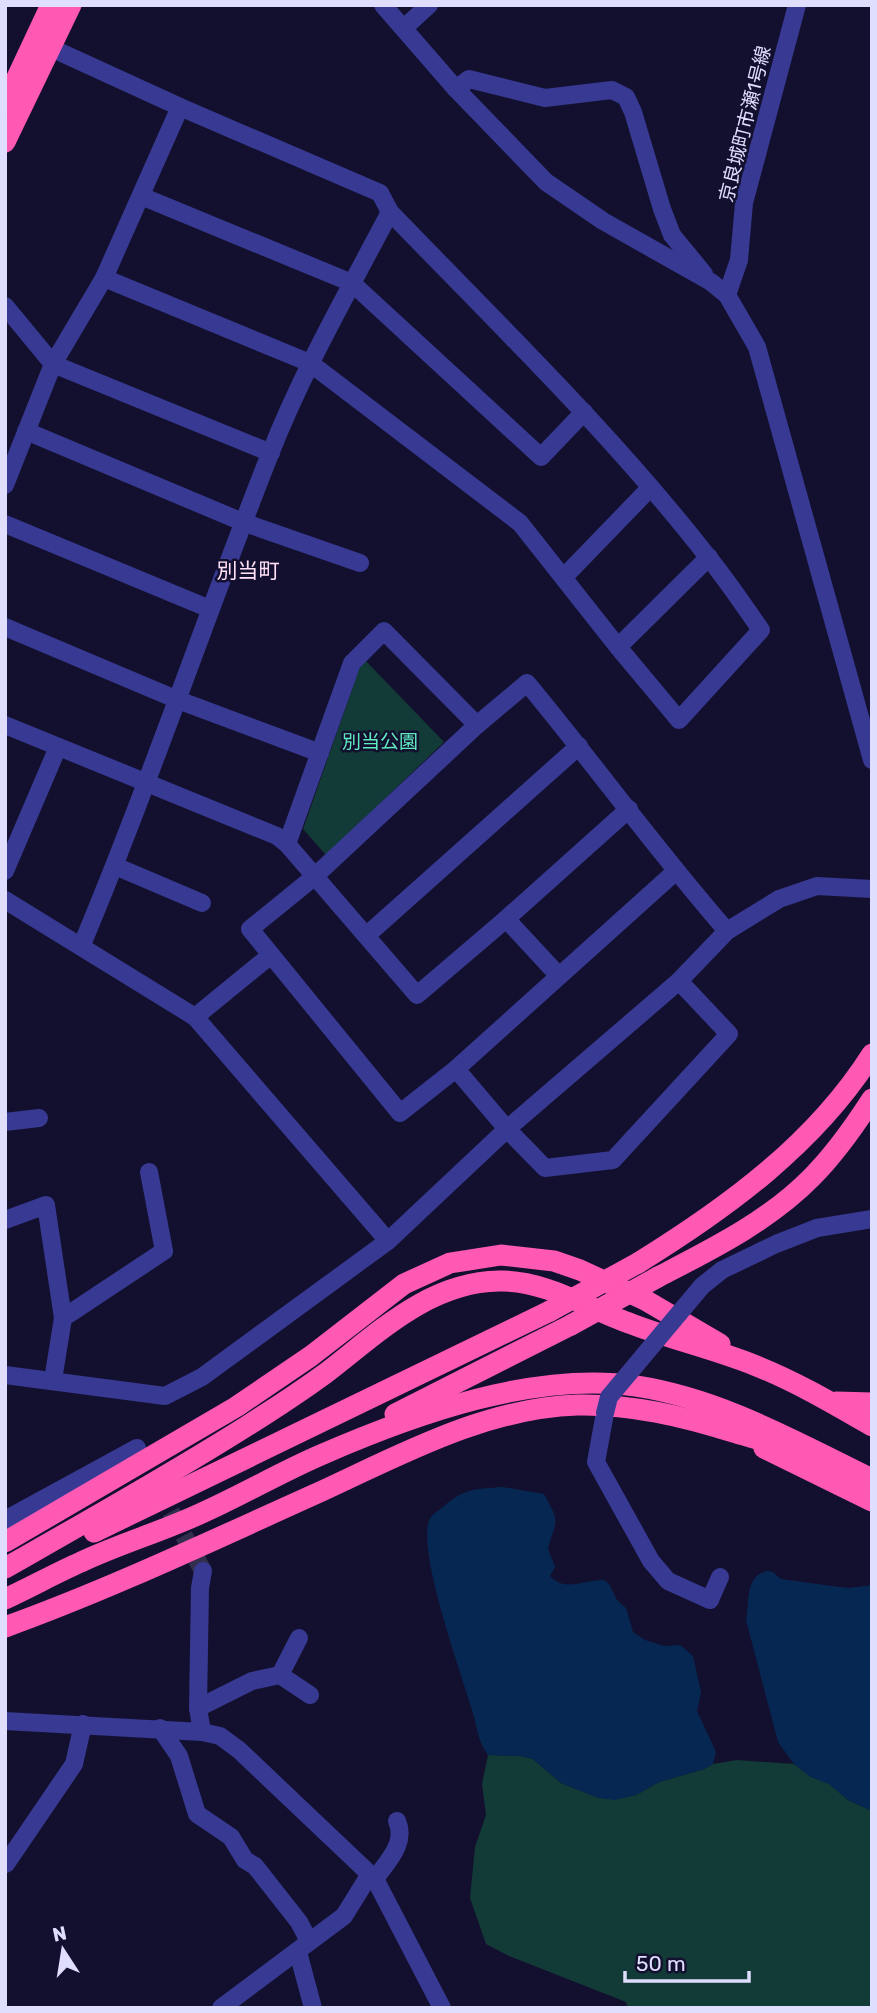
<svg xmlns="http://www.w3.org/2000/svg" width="877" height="2013" font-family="Rubik,'Noto Sans JP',sans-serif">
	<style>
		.green { fill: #123a36 }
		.water { fill: #062752 }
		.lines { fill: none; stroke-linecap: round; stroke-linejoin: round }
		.minor-tunnel { stroke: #322f4e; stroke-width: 18; stroke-dasharray: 18 9; stroke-linecap: butt }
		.minor { stroke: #373992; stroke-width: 18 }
		.highway { stroke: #ff59b3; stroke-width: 21 }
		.minor-bridge { stroke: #373992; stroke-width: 18 }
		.highway-bridge { stroke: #ff59b3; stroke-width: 21 }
		.labels { text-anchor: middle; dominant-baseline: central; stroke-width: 5; stroke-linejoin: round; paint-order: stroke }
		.street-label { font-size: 19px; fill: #e0deff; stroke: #13102f }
		.park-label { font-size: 19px; fill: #5eebbf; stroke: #13102f }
		.neighbourhood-label { font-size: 21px; fill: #ffe0f6; stroke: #13102f }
	</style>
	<rect width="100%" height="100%" fill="#13102f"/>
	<g class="green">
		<polygon points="363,658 444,742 326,855 303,829"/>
		<polygon points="488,1755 521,1756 533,1759 561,1783 599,1798 636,1795 659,1782 704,1769 713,1764 737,1760 794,1764 811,1777 830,1784 848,1800 872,1811 872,2008 628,2008 626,2002 509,1956 486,1944 470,1898 475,1847 486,1815 482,1784"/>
	</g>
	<g class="water">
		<path d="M 503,1487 L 544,1494 C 561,1525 556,1518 548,1549 L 555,1567 L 550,1576 C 565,1593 585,1579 604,1580 L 609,1584 L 617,1600 L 626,1608 L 633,1632 L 645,1640 L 664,1646 L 680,1645 L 693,1656 L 701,1692 L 697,1711 L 716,1752 L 713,1764 L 704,1769 L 659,1782 L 636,1795 L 615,1800 L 599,1798 L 561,1783 L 533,1759 L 521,1756 L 488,1755 C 476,1737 478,1728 472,1710 C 463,1678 413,1542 431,1517 C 434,1513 440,1510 444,1506 C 465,1488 476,1489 503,1487 Z"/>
		<path d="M 768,1571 L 773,1572 L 781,1579 L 832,1586 L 849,1588 L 872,1585 L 872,1811 L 848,1800 L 829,1784 L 811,1777 L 794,1764 L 778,1742 L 746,1620 C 750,1602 744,1576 768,1571 Z"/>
	</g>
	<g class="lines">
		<polyline class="minor-tunnel" points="158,1488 203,1571"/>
		<g class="minor">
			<polyline points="383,5 456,89 546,182 603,221 711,282 727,295 757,347 872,760"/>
			<polyline points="404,28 429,5"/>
			<path d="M 38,42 L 180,107 L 380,193 L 390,212 C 498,324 612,434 708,557 C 727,580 744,606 761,630 L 679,720 L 618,647 L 520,523 L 310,363 L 104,278"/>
			<polyline points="456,89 469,79 545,98 612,90 626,97 633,112 662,209 672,235 704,274"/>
			<polyline points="141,196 352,283 541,457 584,412"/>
			<polyline points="727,295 739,260 744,203 797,5"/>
			<polyline points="5,306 53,364 271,453"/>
			<polyline points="26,431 245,523 360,563"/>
			<polyline points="5,485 53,364 104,278 180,107"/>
			<polyline points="5,524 210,609"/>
			<polyline points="564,577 650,488"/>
			<polyline points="5,627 178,700 320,753"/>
			<polyline points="618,647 709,557"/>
			<polyline points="5,725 277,836 287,844"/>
			<polyline points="477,725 384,631 352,663 287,844 417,995 506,919 629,809"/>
			<polyline points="115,866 202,903"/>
			<polyline points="5,871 58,747"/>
			<path d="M 675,872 L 456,1069 L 400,1113 L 250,929 L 314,877 L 477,725 L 527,683 C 595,765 657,851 727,931"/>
			<polyline points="5,900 195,1017 388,1241"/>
			<polyline points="506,919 559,976"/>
			<polyline points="367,935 579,746"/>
			<path d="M 81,947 C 149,785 205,618 270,454 C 303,370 348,292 390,212"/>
			<polyline points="195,1017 271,955"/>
			<polyline points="456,1069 507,1129 545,1168 613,1160 729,1034 679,981"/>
			<polyline points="5,1122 39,1118"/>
			<polyline points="5,1220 46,1205 63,1318"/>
			<polyline points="722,1270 776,1244 817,1228 872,1219"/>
			<polyline points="5,1375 165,1396 202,1377 388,1241 507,1129 679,981 727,931 779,899 817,886 872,889"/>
			<polyline points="53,1380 63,1318 164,1251 149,1172"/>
			<polyline points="605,1413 596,1462 651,1561 668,1581 710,1600 720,1577"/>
			<polyline points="5,1520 137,1448"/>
			<polyline points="280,1675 299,1638"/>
			<polyline points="198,1708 252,1681 280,1675 310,1695"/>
			<polyline points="5,1721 202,1732 220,1736 239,1750 375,1879 442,2008"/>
			<polyline points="160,1728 179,1756 197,1814 231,1837 245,1860 255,1866 299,1922 309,1941"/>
			<polyline points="202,1732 198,1708 200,1588 203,1571"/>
			<polyline points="6,1864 74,1764 83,1724"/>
			<path d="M 375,1879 C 387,1862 407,1843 397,1821"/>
			<polyline points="298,1952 313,2008"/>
			<polyline points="221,2008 344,1916 370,1874"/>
		</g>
		<g class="highway">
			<polyline points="5,103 51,5"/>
			<polyline points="5,142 71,5"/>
			<path d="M 638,1263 C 727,1208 815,1144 872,1054"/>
			<path d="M 658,1277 C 712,1249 769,1221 812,1177 C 835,1154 854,1127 872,1099"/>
			<polyline points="836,1402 872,1403"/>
			<polyline points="395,1414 571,1325"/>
			<polyline points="764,1448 872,1501"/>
			<polyline points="94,1532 550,1311"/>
			<polyline points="5,1542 236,1407 311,1356 404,1284 450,1263 501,1255 554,1261 580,1270 645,1300 720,1344"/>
			<path d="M 5,1568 C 86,1522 168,1476 247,1426 C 274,1409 300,1392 326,1373 C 378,1333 429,1282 499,1281 C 545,1280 587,1308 629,1323 C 670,1339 714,1349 754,1365 C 795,1381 834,1404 872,1426"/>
			<path d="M 5,1599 C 31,1587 56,1573 81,1562 C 121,1543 164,1531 204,1512 C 244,1494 283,1471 323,1454 C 415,1414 535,1371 636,1386 C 721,1399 796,1442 872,1479"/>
			<path d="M 5,1627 C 113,1588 217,1538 322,1491 C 402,1454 486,1408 577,1405 C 631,1404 682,1416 733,1432 C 749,1437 767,1441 783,1448"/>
		</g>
		<polyline class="minor-bridge" points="605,1413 609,1397 702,1286 722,1270"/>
		<g class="highway-bridge">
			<polyline points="550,1311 638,1263"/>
			<polyline points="571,1325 658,1277"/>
		</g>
	</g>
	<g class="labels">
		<g class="street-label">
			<text transform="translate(745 124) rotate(-76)">京良城町市瀬1号線</text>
		</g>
		<g class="park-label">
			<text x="380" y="741">別当公園</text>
		</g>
		<g class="neighbourhood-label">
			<text x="248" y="570">別当町</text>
		</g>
	</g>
	<rect width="877" height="2013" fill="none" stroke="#e0deff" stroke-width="14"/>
	<g transform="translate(63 1950) rotate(348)" stroke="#13102f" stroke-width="5" paint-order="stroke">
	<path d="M0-5L12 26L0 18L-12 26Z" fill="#e0deff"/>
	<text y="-10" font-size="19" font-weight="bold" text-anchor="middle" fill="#e0deff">N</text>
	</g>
	<path d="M625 1971v10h124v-10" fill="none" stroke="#e0deff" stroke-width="3.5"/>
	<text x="636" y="1971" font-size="21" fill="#e0deff" stroke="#13102f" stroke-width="5" paint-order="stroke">50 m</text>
</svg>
